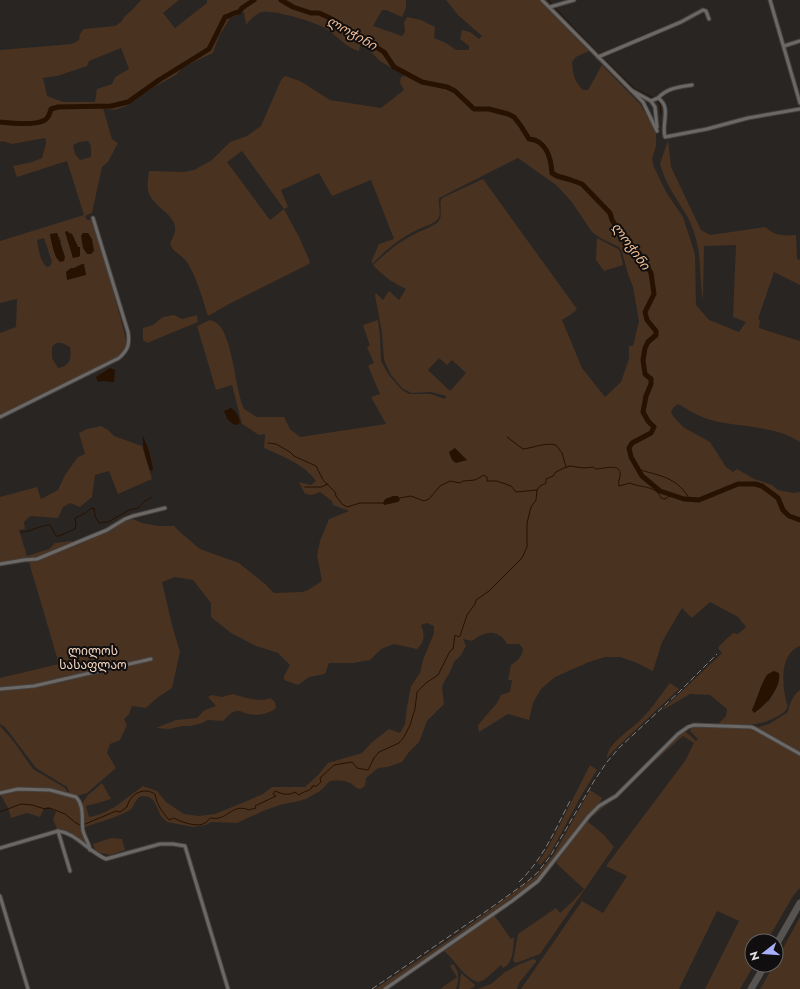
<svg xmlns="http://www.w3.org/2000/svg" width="800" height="989" font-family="Jost,'Noto Sans Georgian',sans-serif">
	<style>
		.green { fill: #493220; fill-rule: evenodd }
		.water { fill: #271100 }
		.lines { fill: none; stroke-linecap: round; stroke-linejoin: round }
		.stream { stroke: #271100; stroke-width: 1 }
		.river { stroke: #271100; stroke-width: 5 }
		.taxiway { stroke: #565351; stroke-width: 7 }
		.minor-casing { stroke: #44413f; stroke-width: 5 }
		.minor { stroke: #6b6866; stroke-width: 3 }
		.rail { stroke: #83817f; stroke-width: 1; stroke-dasharray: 6 3; stroke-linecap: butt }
		.labels { text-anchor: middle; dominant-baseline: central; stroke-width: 4; stroke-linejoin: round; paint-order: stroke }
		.park-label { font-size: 12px; fill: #f8d9c1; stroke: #100e0e }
		.water-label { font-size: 13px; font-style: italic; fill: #f0bd95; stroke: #100e0e }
	</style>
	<rect width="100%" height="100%" fill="#282523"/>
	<g class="green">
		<path d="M 141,0 L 179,0 L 163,13 L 175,28 L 207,3 L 207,0 L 406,0 L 406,8 L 402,17 L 386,10 L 382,10 L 373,26 L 402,36 L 405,32 L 404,22 L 407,17 L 421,20 L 435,27 L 434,38 L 446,43 L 456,50 L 469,50 L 469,46 L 460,39 L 462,30 L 470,32 L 479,39 L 482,36 L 458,15 L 446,0 L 539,0 L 589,51 L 576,57 L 572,62 C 573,74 574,81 583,90 L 588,90 L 602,65 L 640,104 L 656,131 L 656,146 L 652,159 L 654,167 L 666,192 L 683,217 L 695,254 L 696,305 L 709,320 L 739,332 L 746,322 L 733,317 L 736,245 L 704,246 L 703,300 C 699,279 702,257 695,236 C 690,217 680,206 671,190 C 666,182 663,173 660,164 L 668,140 L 671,167 L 701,230 L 710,235 L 765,227 C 776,236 782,236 796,235 L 797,259 L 800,260 L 800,285 L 774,272 L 758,319 L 760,320 L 759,328 L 800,341 L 800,442 C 772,423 733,429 702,417 C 694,414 686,408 678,404 L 674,407 L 671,411 L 673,416 L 683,427 L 710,442 L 726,467 L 733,472 L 737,469 L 754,479 L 772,485 L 778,490 L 793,493 L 800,492 L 800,646 C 779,654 782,686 787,704 L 788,705 C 786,712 783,713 778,716 C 758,728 740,725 718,724 L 726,716 L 727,709 L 710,695 L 690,694 L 661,711 L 722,653 L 718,648 L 720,645 L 733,633 L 738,634 L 746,627 L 738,617 L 710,602 L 692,618 L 682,608 L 662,642 L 653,671 L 637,663 L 620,657 L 605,657 L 589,662 L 555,677 L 541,689 L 533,703 L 529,720 L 508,714 L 479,732 L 478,725 L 497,703 L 501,695 L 510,692 L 512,680 L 508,680 L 511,665 C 518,660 522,657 523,648 L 519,644 L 507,644 C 505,641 503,637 500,636 C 491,629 480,635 472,641 L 463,639 L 466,646 L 461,655 L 454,662 L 450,672 L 444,682 L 442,687 L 444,704 L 427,721 L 419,742 L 409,752 L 402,762 L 388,767 L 378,768 L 366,778 L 365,786 L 361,789 C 356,789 354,785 350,783 C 344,780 337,780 330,781 L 320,791 L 306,799 L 295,802 L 283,804 L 263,811 L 237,823 L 211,822 L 206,825 L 193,827 L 167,822 L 161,816 L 154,801 L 149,797 L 141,796 C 134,801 135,805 131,809 C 125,815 96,823 86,827 L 83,826 L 83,802 L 88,795 L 102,783 L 111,799 L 98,803 L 86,806 L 89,817 C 112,813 124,799 143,786 L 157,791 L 166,802 L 184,814 L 199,816 L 215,814 L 242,803 L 263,794 L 272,787 L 305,787 L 318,775 L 328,763 L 362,753 L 371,743 L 389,729 L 400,733 L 405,724 L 407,707 L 411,686 L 420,673 L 423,660 L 434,633 L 434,626 L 427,623 L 421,625 C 425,635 425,642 417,649 L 394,644 L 381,649 L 370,660 L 353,663 L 329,663 L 325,674 L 309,677 L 298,685 L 284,680 L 284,676 L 290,665 L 278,653 L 256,646 L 231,633 L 211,617 L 211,603 L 193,580 L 175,577 L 162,582 L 173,629 L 180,652 L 172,688 L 157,698 L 146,708 L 132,706 L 129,714 L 124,719 L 127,725 L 120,740 L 110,744 L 107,753 L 116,768 L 87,793 L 77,796 L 70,794 L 67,787 L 36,768 L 5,727 L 0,724 L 0,690 L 54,683 L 52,679 L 33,685 L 0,687 L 0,678 L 59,664 L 28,559 L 19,559 L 0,562 L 0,497 L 37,487 L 41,499 L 58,490 L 65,475 L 78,457 L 85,454 L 79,433 L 87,429 L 101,426 L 108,430 L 114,436 L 142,446 L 152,479 L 118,494 L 109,471 L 95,475 L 92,497 L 80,507 L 70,503 L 63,507 L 58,518 L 30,516 L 24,522 L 25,529 L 19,530 L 27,556 L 49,549 L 55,543 L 72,541 L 73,543 L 102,531 L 115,523 L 133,519 L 142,523 L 159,526 L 174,526 L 180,532 L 200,549 L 239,563 L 265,584 L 274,593 L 302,592 L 308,590 L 322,581 L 317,555 L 320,541 L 329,519 L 349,511 L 333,505 L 332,501 L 320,492 L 312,495 L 305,494 L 299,482 L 311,485 L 316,481 C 304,464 282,456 264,448 L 265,434 L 259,435 L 242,424 L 232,385 L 216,390 L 197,326 L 210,320 C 212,321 216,322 218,324 C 233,338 235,389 244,409 L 257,417 L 284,417 L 290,429 L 300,437 L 386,424 L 371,397 L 380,394 L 368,366 L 374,363 L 367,347 L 370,346 L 363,325 L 378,320 L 380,336 L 381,361 L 389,375 L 402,390 L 409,394 L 431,394 L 445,399 L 446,396 L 431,392 L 412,393 L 403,389 L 391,375 L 384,360 L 382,333 L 375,295 L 376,293 L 383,300 L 389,291 L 399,300 L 406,289 C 393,283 383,276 373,265 C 386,253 397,243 413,235 C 419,231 433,227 438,222 C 444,215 438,205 442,198 L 483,179 L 577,309 L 573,313 L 562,320 L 582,368 L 605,397 L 621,382 L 629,359 L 629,346 L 633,346 L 639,321 L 633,287 L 628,274 L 622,252 L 619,247 L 600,238 L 592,232 L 571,201 L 556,185 L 518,158 L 439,198 C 438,204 441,211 439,217 C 436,224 424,226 417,230 C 400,238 386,250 372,264 L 372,260 L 379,244 L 394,239 L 371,180 L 332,196 L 319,173 L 281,190 L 288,207 L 284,209 L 300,239 L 310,262 L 309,264 L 229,304 L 208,316 C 202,298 197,277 186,261 C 181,254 172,252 170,243 C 186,218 161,214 150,196 C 146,189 148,179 149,171 L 184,172 L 194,170 L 212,160 L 230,142 L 247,136 L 261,126 L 281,80 L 285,76 L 300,81 L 330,100 L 381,108 L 404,90 L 400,83 L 401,77 L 405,76 L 380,61 L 361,42 L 359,51 C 347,48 339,38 328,30 C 318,23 276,10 263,12 C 256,13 250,20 246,25 L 244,12 L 230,18 L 219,36 L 213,53 L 183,67 L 176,75 L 154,87 L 126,106 L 114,110 L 103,108 L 112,139 L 118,143 L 108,162 L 102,167 L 92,213 L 85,216 L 87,220 L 92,220 L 107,267 L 126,339 L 126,348 L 118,357 L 0,415 L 0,333 L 16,327 L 17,299 L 0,303 L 0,241 L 84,215 L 67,161 L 17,177 L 13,166 L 32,162 L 42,158 L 46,143 L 45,138 L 12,144 L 2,141 L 0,142 L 0,50 L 72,44 L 79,40 L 80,34 L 84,29 L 115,26 L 121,22 L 125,16 L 132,10 ZM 121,48 L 129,69 L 115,77 L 112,84 L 97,89 L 95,102 L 63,102 L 47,96 L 43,78 L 57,76 L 87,66 L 89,61 ZM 88,141 L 91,146 L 91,157 L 80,160 L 75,154 L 73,145 L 79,142 ZM 242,151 L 284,209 L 270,220 L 227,162 ZM 67,231 L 69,233 L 72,234 L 78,247 L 80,247 L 73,258 ZM 57,233 L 61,241 L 57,259 L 54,251 L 50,235 ZM 44,238 L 52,262 L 50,266 L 47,267 C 39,260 39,249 37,240 ZM 56,343 L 62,343 L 70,347 C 72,358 70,366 58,368 L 52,358 L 52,347 ZM 439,358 L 447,365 L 452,360 L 466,373 L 450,391 L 428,370 ZM 779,676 L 775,690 L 769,701 L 752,710 L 758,698 L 762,685 Z"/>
		<polygon points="597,238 618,249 620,252 623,265 604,271 596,260"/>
		<polygon points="174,315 182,319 197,315 198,322 147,343 143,340 143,328 153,325 163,317"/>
		<path d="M 670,683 L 679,689 L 614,750 L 607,758 C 606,746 628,731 636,724 C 649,713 659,697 670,683 Z"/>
		<path d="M 800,690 L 800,752 L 756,728 L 769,724 L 788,712 C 790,703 792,696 800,690 Z"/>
		<path d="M 233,694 C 243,697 261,703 270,698 L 275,702 L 276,708 C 269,714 258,716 248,714 C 245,714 242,711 239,711 C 232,710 227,717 223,721 L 208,720 L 202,723 L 191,726 L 182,726 L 169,729 L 156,728 L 176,720 L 197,718 L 205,710 L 216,706 L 208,697 L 212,695 L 222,697 Z"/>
		<polygon points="0,726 14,742 33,769 60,785 66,789 68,794 17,788 0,792"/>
		<polygon points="699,726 752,728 800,755 800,888 793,896 767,941 752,941 752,965 754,965 740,989 705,989 739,921 717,911 679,989 521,989 582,901 603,913 627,876 606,866 685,761 694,743 683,736 629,784 681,733 686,732 696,741 698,739 690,731 692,727"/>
		<polygon points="590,765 597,770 581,796 550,854 540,865 538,863 550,844"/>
		<path d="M 17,790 L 50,791 L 75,798 L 80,805 L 82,835 L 87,843 L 87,846 C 77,838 69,830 57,829 L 53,819 L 56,812 L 48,807 L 44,808 L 40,817 L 27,813 L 11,818 L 8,808 L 0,794 Z"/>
		<polygon points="590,790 602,798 599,804 588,814 537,880 382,989 375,989 456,935 535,877 554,854"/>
		<path d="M 613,799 L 587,821 L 604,835 L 614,847 L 540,954 L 516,963 L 513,961 L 518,934 L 556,908 L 560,913 L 574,900 L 584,889 L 556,863 C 572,841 588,812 613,799 Z"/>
		<polygon points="111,838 122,839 125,850 110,855 96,852 93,844"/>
		<path d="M 494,915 L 511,939 L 514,937 C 513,948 514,963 503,968 L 501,965 L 484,980 L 478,982 C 463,977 456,961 444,951 Z"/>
		<polygon points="800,917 800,989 760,989 774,965 776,965 776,961"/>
		<polygon points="533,959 536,960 536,962 519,983 517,989 478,989 491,984 505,972 518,965"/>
		<path d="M 453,964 C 460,972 459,980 456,989 L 440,989 L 457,977 L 450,966 Z"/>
		<polygon points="461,973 475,985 474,987 470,989 459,989"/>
	</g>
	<g class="water">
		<polygon points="67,231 69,233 72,234 78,247 80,247 80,256 78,257 73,258 65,232"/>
		<path d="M 57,233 L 65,257 L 64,261 L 60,262 C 53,255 52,244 50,234 Z"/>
		<polygon points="83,233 88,233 92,239 94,251 91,254 87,254 83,248 81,236"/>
		<polygon points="82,264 84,264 86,275 67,280 66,272 71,268 74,268"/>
		<polygon points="110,368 115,370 114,382 102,381 98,382 96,377"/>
		<path d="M 231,408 C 237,411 238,416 240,422 L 238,425 L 233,424 L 228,420 L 224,411 Z"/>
		<path d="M 143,436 L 149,451 L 153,469 L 152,471 L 150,470 C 146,459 142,447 143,436 Z"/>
		<polygon points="455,448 467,460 456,463 452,460 449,452"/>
		<polygon points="393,496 398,496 400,500 398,502 384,505 383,503 385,499"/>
		<path d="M 774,671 L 779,673 C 782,687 765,706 754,713 L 752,710 C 756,702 763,678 768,674 C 770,673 772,672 774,671 Z"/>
	</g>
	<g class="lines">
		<g class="stream">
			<polyline points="548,0 553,5"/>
			<polyline points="555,8 600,55"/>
			<polyline points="602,57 635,89 653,98"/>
			<polyline points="656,100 660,104 661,114"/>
			<path d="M 507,437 L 523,449 C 533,448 546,442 556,445 L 562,453 L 566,467"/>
			<polyline points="268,443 276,444 290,452 294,456 316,466 323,480 335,492 336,496 342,504 347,507 360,503 383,503"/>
			<path d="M 637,469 C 660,476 678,477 690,500"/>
			<polyline points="305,487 321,487 328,484"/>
			<path d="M 399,498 L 411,496 L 424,501 L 429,499 L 440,486 L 450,481 L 460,483 L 463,481 L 475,480 L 484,475 L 487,477 L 487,481 L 497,481 L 511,486 L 516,492 C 523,491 530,491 537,490"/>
			<path d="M 21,532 C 31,532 40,525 50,525 L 56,536 L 59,536 L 75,529 L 76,524 L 75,518 L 86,513 L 90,509 L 94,508 L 95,516 L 99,523 L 108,522 L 129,510 L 138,508 L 145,501 L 152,497"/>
			<polyline points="0,812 21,804 32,805 45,809 50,808 65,814 76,823 80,825"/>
			<path d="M 83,825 L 116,811 L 120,812 L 127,807 C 130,793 144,787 155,794 C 157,806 162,811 169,820 L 174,818 C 181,822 198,828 205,823 C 207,822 208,820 210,818 C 213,818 216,819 219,818 C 230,815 235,804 249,810 L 256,808 L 255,806 L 276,796 L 273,794 L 275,791 C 282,794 288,796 295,792 L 299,795 C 303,791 308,792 312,788 L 312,786 L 317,786 L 321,782 L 320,778 L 334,765 L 352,762 L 357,768 L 368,770 L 374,758 L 379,752 L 399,743 L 404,737 L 410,725 L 415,709 L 417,692 L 426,683 L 438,675 L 450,651 L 453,649 L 455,635 L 459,637 L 460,636 L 467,615 L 475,604 L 476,600 L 489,591 L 522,558 L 527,547 L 527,523 L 531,507 L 536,500 L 537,490 L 540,486 L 546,483 L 546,479 L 553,476 L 556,472 L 564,468 L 570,466 L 584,468 L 593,467 L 596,469 C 603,469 622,462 620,476 C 619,481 618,482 619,486 L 630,483 C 640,488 656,485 661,498 L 665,499 L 671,495"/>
		</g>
		<g class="river">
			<path d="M 281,0 L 293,7 L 311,13 L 319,13 L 330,18 L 384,52 L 394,67 L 422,82 L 447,87 L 455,91 L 474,109 L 489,109 L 508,114 L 514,117 L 521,126 L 529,139 C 546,140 551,158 552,173 L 557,176 L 571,180 L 582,184 L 610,213 L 612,220 L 630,247 L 639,253 L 651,273 L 654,294 L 645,312 L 647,320 L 656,331 L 656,335 L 648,342 L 645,348 L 643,360 L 645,374 L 651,379 L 651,384 L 646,396 L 643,412 L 648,421 L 654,427 L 651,433 L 632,443 L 629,448 L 631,457 L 642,476 L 660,491 L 684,499 L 699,500 L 738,484 L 755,484 L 762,486 L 778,498 L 783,510 L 789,516 L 800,520"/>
			<path d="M 0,122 C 10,123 36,126 45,120 C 48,118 50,113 51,109 L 58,107 L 111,106 L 128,102 L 159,80 L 209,49 L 225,17 C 231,16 233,12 239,12 L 242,8 L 254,0"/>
		</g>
		<g class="taxiway">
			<polyline points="776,945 800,903"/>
			<polyline points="751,989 765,965"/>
		</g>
		<defs>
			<g id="minor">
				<polyline points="542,0 643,102 657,131"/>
				<polyline points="770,0 800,103"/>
				<polyline points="550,7 574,0"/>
				<polyline points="784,46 800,41"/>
				<polyline points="598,57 681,22 703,10 706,11 709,19"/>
				<path d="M 631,90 L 651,101 L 658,98 C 672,107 661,124 665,137 L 707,129 L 748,118 L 800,109"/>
				<path d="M 658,98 C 667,88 679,87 692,85"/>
				<polyline points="651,101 655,107 657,127"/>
				<path d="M 0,417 L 119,358 C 128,350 130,344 128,332 L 93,218"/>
				<polyline points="0,564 24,560 37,559 107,530 125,519 133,516 165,508"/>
				<polyline points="0,689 34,686 151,659"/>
				<path d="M 0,793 L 18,789 L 50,790 L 76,797 C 85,806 81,820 83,831 C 85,838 89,843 90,850"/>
				<polyline points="58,831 70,871"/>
				<path d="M 0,848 L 58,831 C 76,833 89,852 106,859 L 160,844 L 173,844 L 185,846 L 228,989"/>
				<polyline points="0,896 28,989"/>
				<polyline points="385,989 512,901 538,881 589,816 599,806 616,796 678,734 688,727 694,725 751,727 754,728 800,754"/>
			</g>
		</defs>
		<use href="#minor" class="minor-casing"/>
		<use href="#minor" class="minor"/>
		<g class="rail">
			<path d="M 519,882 C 543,859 555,830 570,801"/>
			<polyline points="372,989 485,912 527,882 538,872 551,855 594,781 607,762 619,748 679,692 717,654"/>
		</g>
	</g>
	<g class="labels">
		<g class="park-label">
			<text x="93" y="651">ლილოს<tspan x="93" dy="14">სასაფლაო</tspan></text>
		</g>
		<g class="water-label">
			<text transform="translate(352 33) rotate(30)">ლოჭინი</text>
			<text transform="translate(631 246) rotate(54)">ლოჭინი</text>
		</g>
	</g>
	<g transform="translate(764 953) rotate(253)"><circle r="19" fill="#100e0e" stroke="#656363"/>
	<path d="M0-3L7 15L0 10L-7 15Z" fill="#a8b0fc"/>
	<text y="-6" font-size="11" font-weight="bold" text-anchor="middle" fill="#e5e3e2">N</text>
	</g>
</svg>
